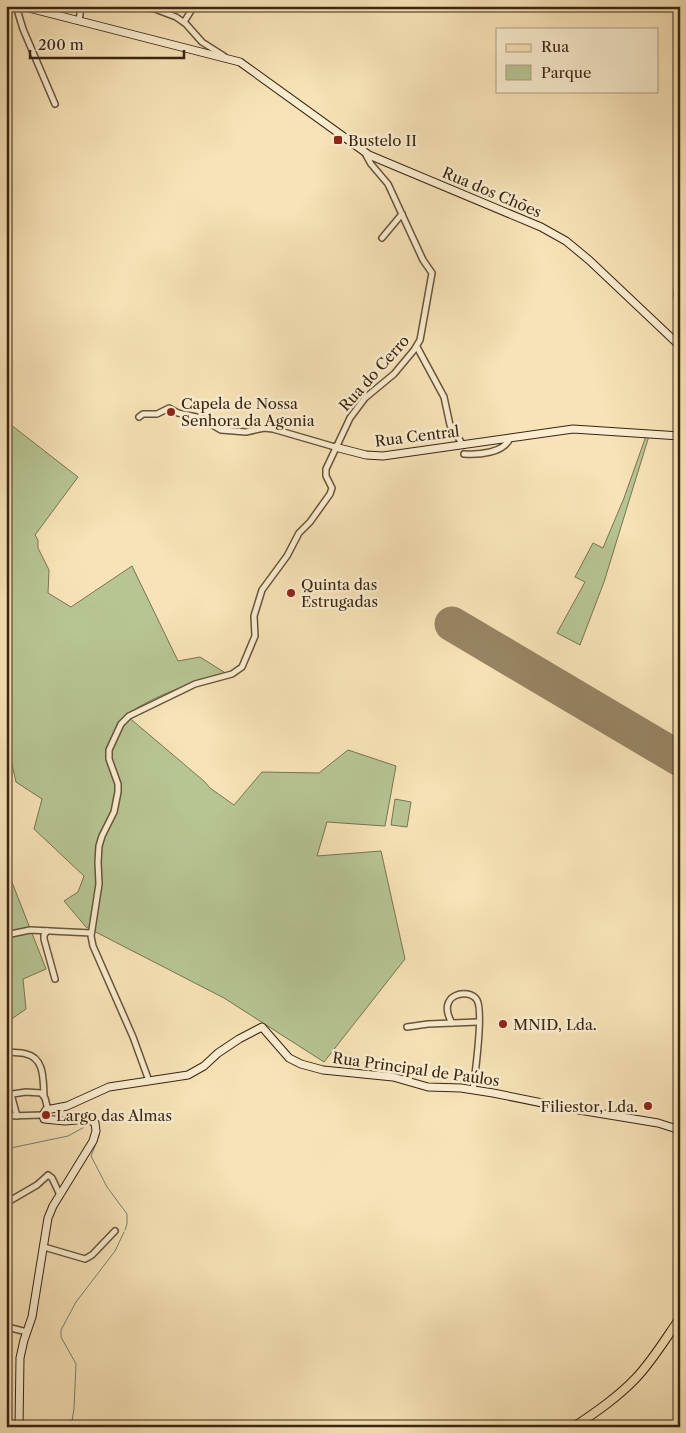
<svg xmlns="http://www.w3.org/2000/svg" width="686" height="1433" font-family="'Libre Caslon Text',serif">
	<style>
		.green { fill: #b7c593; stroke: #787452 }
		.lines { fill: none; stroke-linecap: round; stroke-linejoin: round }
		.stream { stroke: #768075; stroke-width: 1 }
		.runway { stroke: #988464; stroke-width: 35 }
		.street-casing { stroke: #68543b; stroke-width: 8 }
		.secondary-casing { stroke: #392412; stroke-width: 9 }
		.primary-casing { stroke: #392412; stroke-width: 10 }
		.street { stroke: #faedd0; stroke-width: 5 }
		.secondary { stroke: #faedd0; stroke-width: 7 }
		.primary { stroke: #f7e3b7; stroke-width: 8 }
		.poi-dot { fill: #8f2418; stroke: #faedd0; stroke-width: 2 }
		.labels { text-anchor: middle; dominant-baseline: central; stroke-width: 5; stroke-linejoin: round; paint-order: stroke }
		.poi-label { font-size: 15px; fill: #392412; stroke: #faedd0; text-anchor: start }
		.street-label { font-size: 15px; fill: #392412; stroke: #faedd0 }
	</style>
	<rect width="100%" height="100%" fill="#f7e3b7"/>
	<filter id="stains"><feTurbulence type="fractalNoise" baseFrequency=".004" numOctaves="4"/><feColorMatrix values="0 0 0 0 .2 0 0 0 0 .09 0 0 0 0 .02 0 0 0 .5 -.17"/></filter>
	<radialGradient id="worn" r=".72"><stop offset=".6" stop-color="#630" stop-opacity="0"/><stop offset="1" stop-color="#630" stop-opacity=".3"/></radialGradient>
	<g class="green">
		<path d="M 6,421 L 78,477 L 35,535 L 38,540 L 38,548 L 49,570 L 48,593 L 71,607 L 132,566 L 178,661 L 200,657 L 227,674 C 194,681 153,696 126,715 L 205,782 L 210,788 L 234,805 L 262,772 L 319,773 L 348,750 L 396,766 L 385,826 L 327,822 L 317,856 L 381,851 L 405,959 L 324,1062 L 224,998 L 86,927 L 64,901 L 78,892 L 84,876 L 34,829 L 42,799 L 16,782 L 6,738 Z"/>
		<polygon points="646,436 649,436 604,582 580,645 557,633 585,582 575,577 593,543 603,548 624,498"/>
		<polygon points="395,799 411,802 407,827 391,825"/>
		<polygon points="6,867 46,969 23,979 26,1009 6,1023"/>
	</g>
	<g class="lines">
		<g class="stream">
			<polyline points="99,1128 99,1136 91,1156 107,1187 127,1214 127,1224 125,1230"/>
			<polyline points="6,1149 68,1136 90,1124"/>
			<polyline points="71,1427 74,1409 76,1364 61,1337 61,1330 76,1302 115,1251 124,1232"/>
		</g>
		<polyline class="runway" points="452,624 680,759"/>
		<defs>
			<g id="street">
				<polyline points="16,6 23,29 55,104"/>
				<polyline points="136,6 155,9 176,17 186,24 202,42 224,56"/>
				<polyline points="79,21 81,6"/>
				<polyline points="184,22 194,6"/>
				<polyline points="382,238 402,214"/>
				<polyline points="680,275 677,294 680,314"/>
				<polyline points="417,347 444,397 450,425 463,445"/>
				<polyline points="139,417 143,414 157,414 169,408 178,413 201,418 221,430 246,432 264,428 273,429 335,447"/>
				<path d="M 464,454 C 479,455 504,453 510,438"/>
				<polyline points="47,931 44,935 44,939 55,979"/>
				<polyline points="6,935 30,930 91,933"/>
				<path d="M 452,1023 C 435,994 469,987 477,1000 C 484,1012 475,1074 473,1090"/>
				<polyline points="407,1027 428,1024 478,1022"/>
				<path d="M 6,1052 C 13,1053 20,1052 26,1054 C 45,1058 43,1081 44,1095"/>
				<polyline points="149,1081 133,1037 93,946 91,936 99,884 98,862 99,846 102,836 114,812 118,792 118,784 109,759 109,750 121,724 129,716 195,684 232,674 242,667 255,636 254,616 262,590 287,556 299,533 310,522 330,494 332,488 326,476 326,469 350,418 365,398 394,374 414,350 420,340 432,273 423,260 388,184 371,164 365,153"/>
				<polyline points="11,1094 17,1116"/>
				<polyline points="6,1095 26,1092 41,1093 45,1098 48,1110"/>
				<polyline points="6,1116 43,1115"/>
				<polyline points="6,1203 37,1185 48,1175 52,1178 60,1195"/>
				<polyline points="44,1247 85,1259 92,1255 115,1231"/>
				<polyline points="6,1324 11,1328 27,1332"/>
			</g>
			<g id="secondary">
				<polyline points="21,6 240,62 369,155 541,227 566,241 589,260 680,346"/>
				<polyline points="335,447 366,455 383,456 573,429 680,436"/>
				<polyline points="19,1427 20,1358 24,1340 32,1317 48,1218 53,1206 93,1141 96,1131 95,1123 88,1119 65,1121 44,1119 43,1115 46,1110 67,1106 109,1087 188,1075 204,1066 218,1053 239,1039 262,1027 289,1058 301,1064 323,1070 393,1077 428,1087 461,1088 493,1093 567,1108 658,1123 680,1130"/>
			</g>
			<path id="primary" d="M 574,1427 C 596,1412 618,1397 636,1378 C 653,1360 666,1338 680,1318"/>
		</defs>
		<use href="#street" class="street-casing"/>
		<use href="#secondary" class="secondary-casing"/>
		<use href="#primary" class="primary-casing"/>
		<use href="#street" class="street"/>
		<use href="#secondary" class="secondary"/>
		<use href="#primary" class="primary"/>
	</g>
	<g class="poi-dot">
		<rect x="333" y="135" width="10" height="10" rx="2.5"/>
		<circle cx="171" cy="412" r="5"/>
		<circle cx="291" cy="593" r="5"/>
		<circle cx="503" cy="1024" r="5"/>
		<circle cx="648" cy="1106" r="5"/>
		<circle cx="46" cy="1115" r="5"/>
	</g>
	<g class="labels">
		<g class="poi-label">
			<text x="348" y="140">Bustelo II</text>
			<text x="181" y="403">Capela de Nossa<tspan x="181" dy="17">Senhora da Agonia</tspan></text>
			<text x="301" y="584">Quinta das<tspan x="301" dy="17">Estrugadas</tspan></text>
			<text x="513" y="1024">MNID, Lda.</text>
			<text x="638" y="1106" text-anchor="end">Filiestor, Lda.</text>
			<text x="56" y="1115">Largo das Almas</text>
		</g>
		<g class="street-label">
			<text transform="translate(492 192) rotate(23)">Rua dos Chões</text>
			<text transform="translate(374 373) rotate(-48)">Rua do Cerro</text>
			<text transform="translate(417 436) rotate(-7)">Rua Central</text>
			<text transform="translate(416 1069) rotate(8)">Rua Principal de Paúlos</text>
		</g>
	</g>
	<rect width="686" height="1433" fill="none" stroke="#f7e3b7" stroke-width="25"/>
	<rect x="8" y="8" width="671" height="1418" fill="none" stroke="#392412" stroke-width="2.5"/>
	<rect x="12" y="12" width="661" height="1408" fill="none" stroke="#392412"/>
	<rect x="496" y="28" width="162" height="65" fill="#faedd0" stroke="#ad9d84"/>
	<rect x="506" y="44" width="25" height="8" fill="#f7e3b7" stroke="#ad9d84"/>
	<text x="541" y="52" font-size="15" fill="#392412">Rua</text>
	<rect x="506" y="65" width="25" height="15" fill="#b7c593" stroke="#ad9d84"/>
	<text x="541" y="78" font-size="15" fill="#392412">Parque</text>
	<path d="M30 50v8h154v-8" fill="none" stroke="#392412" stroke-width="2.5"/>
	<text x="38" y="50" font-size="15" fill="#392412" stroke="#faedd0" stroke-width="4" paint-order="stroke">200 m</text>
	<rect width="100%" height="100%" filter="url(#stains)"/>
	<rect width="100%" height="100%" fill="url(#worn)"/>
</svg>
